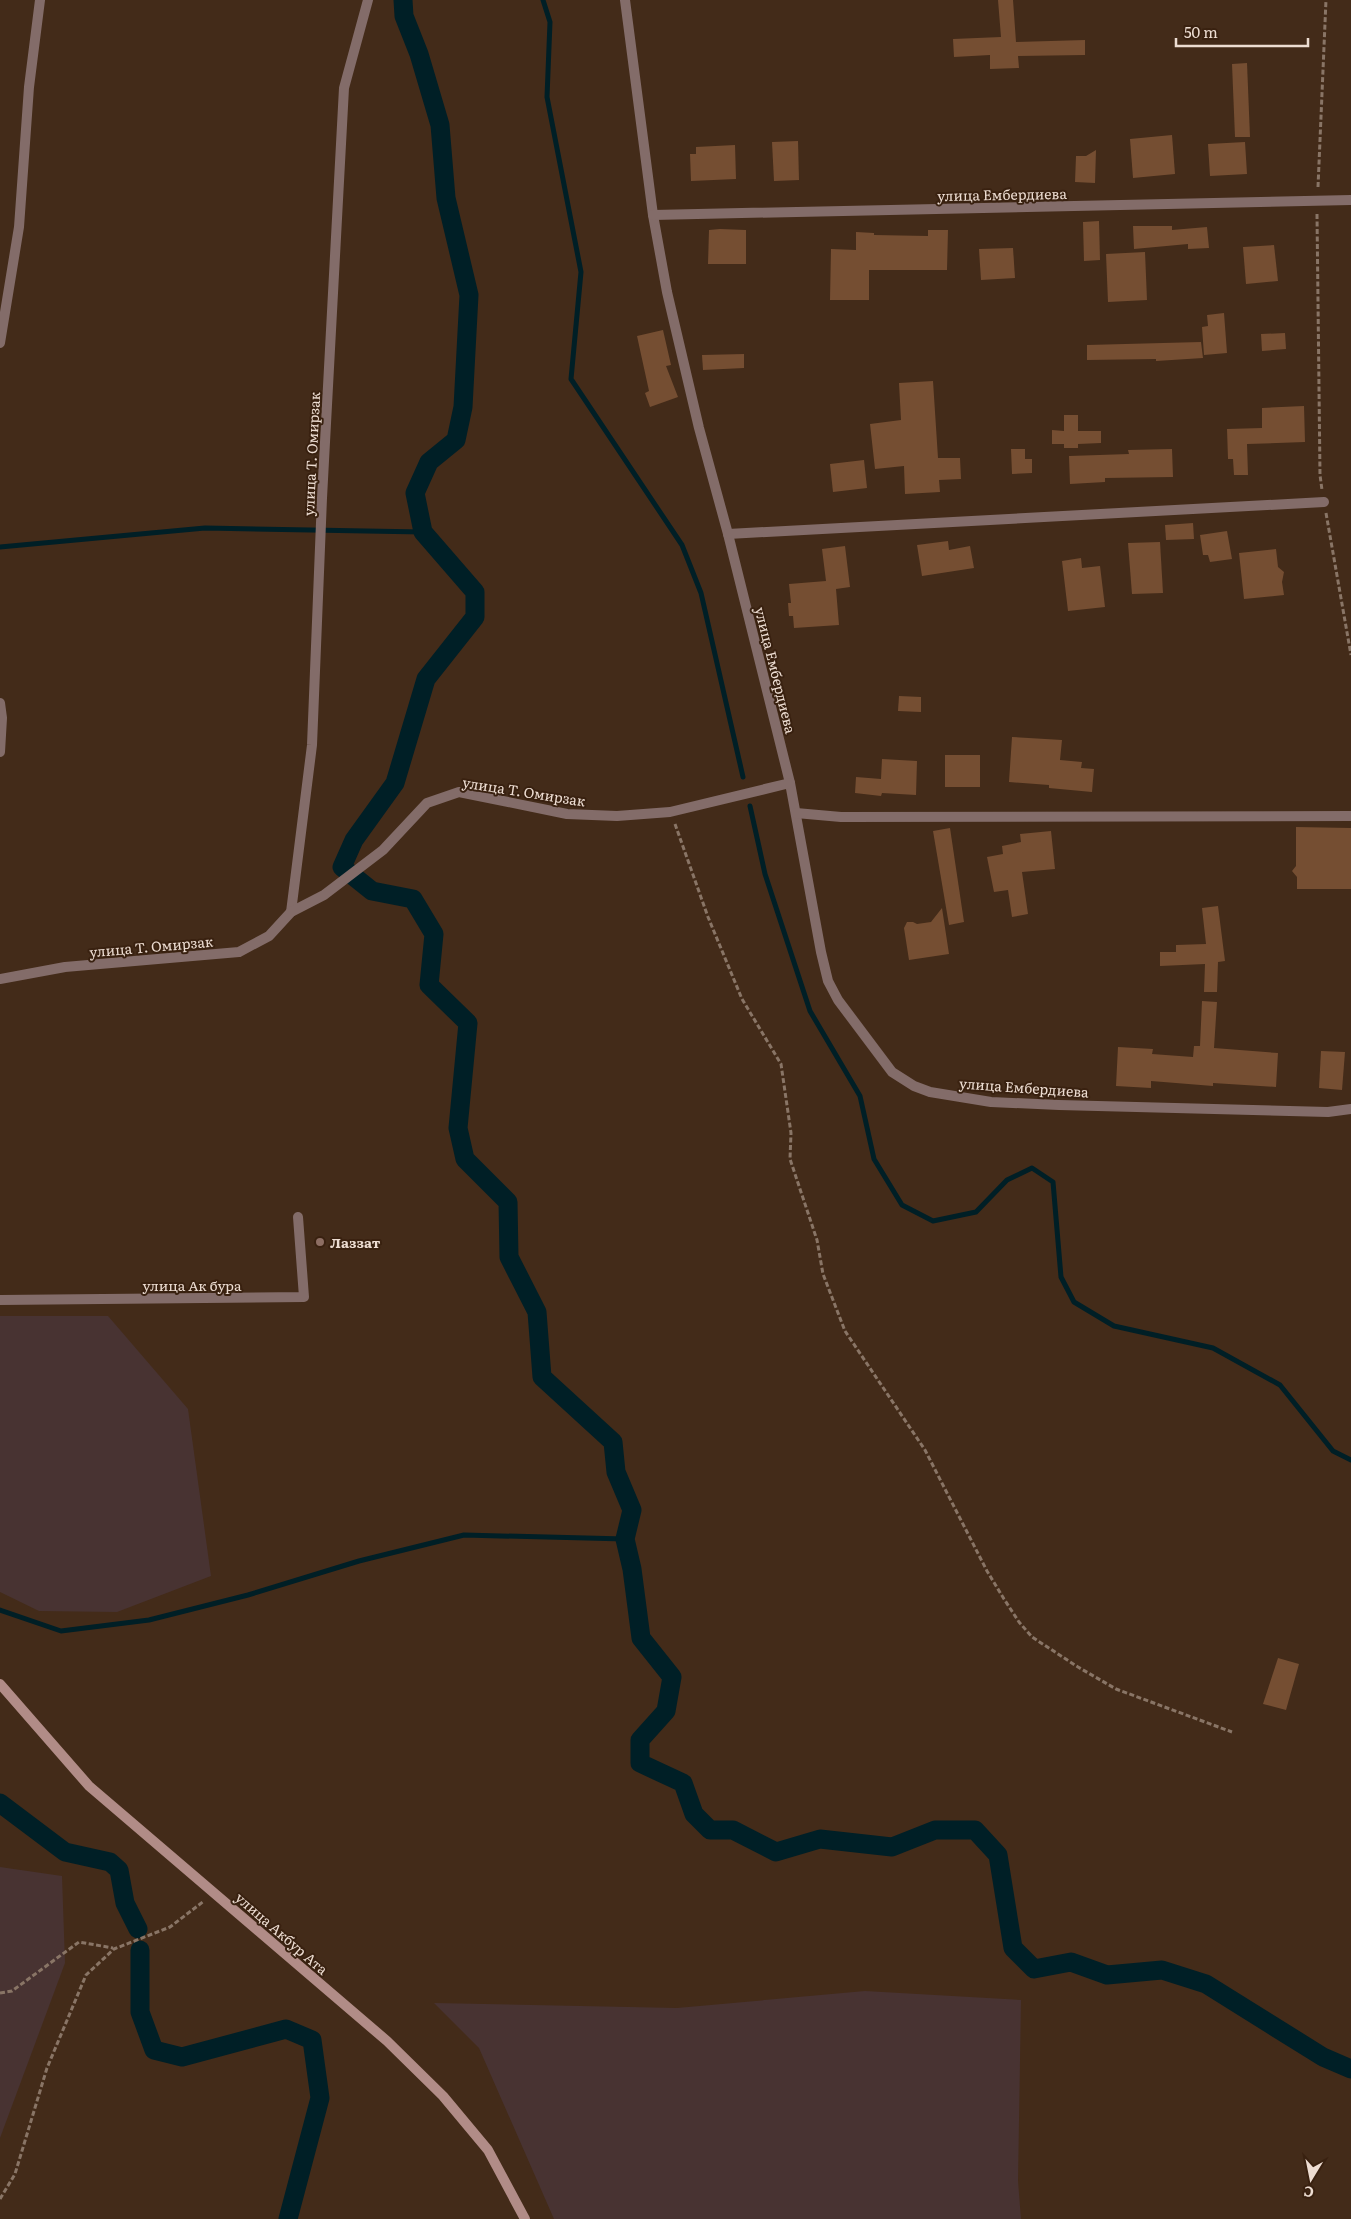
<svg xmlns="http://www.w3.org/2000/svg" width="1351" height="2219" font-family="Literata,serif">
	<style>
		.industrial { fill: #483332 }
		.lines { fill: none; stroke-linecap: round; stroke-linejoin: round }
		.stream { stroke: #001f26; stroke-width: 5 }
		.canal { stroke: #001f26; stroke-width: 19 }
		.building { fill: #754e32 }
		.path { stroke: #897566; stroke-width: 3; stroke-dasharray: 5 2.5; stroke-linecap: butt }
		.street { stroke: #836c69; stroke-width: 10 }
		.secondary { stroke: #b18c87; stroke-width: 10 }
		.education-dot { fill: #8d6e63; stroke: #392110; stroke-width: 2 }
		.labels { text-anchor: middle; dominant-baseline: central; stroke-width: 4; stroke-linejoin: round; paint-order: stroke }
		.street-label { font-size: 14px; fill: #edddd2; stroke: #392110 }
		.poi-label { font-size: 14px; font-weight: bold; fill: #edddd2; stroke: #392110; text-anchor: start }
	</style>
	<rect width="100%" height="100%" fill="#432b19"/>
	<g class="industrial">
		<polygon points="0,1316 108,1316 188,1409 211,1576 117,1612 39,1611 0,1592"/>
		<polygon points="0,1867 62,1876 65,1963 0,2138"/>
		<polygon points="865,1991 1021,2000 1018,2181 1021,2219 554,2219 479,2048 434,2003 677,2008"/>
	</g>
	<g class="lines">
		<g class="stream">
			<polyline points="543,0 550,22 547,97 581,272 571,379 682,545 701,593 743,777"/>
			<polyline points="0,547 205,528 423,532"/>
			<polyline points="750,806 765,874 810,1011 860,1096 874,1159 902,1205 933,1221 976,1212 1007,1180 1032,1168 1053,1182 1061,1277 1074,1302 1114,1326 1213,1348 1280,1385 1333,1451 1351,1460"/>
			<polyline points="0,1610 61,1631 149,1620 248,1595 359,1561 464,1535 625,1539"/>
		</g>
		<g class="canal">
			<polyline points="403,0 404,16 419,54 440,125 446,198 469,295 463,407 456,440 429,462 415,493 423,532 475,592 475,617 426,679 395,783 354,840 342,867 372,891 413,899 434,934 429,985 468,1023 458,1128 465,1159 508,1202 509,1257 537,1312 542,1377 613,1442 616,1472 632,1510 625,1539 632,1569 641,1638 672,1677 666,1711 640,1740 640,1763 683,1783 694,1814 710,1830 733,1830 776,1852 820,1839 892,1847 935,1830 975,1830 998,1855 1013,1948 1034,1969 1071,1962 1107,1975 1162,1970 1206,1984 1323,2057 1351,2069"/>
			<polyline points="0,1803 65,1852 110,1862 119,1870 125,1903 138,1929"/>
			<polyline points="140,1950 140,2012 154,2050 182,2057 286,2029 312,2040 320,2098 288,2219"/>
		</g>
	</g>
	<g class="building">
		<polygon points="998,0 1013,0 1016,42 1085,40 1085,55 1018,56 1019,68 990,69 990,55 954,57 953,39 1001,37"/>
		<polygon points="1247,63 1250,137 1235,137 1232,64"/>
		<polygon points="1172,135 1175,174 1133,178 1130,139"/>
		<polygon points="798,141 799,180 774,181 772,142"/>
		<polygon points="1245,142 1247,174 1210,176 1208,144"/>
		<polygon points="735,145 736,179 691,181 690,154 696,154 696,147"/>
		<polygon points="1096,150 1095,183 1075,182 1076,156 1086,156"/>
		<polygon points="1099,221 1100,260 1084,261 1083,222"/>
		<polygon points="1133,226 1172,226 1172,230 1207,227 1209,248 1188,249 1188,244 1134,249"/>
		<polygon points="720,229 746,230 746,264 708,264 709,230"/>
		<polygon points="928,230 948,230 947,270 869,270 869,300 830,300 831,249 856,250 856,232 874,233 874,235 928,236"/>
		<polygon points="1274,245 1278,281 1246,284 1243,247"/>
		<polygon points="1013,248 1015,278 981,280 979,249"/>
		<polygon points="1145,252 1147,300 1108,302 1106,254"/>
		<polygon points="1224,313 1227,353 1204,355 1202,327 1208,326 1207,315"/>
		<polygon points="663,330 671,365 666,366 678,397 650,407 645,393 649,391 637,336"/>
		<polygon points="1285,333 1286,349 1262,351 1261,334"/>
		<polygon points="1201,342 1203,358 1156,361 1156,359 1087,360 1087,345"/>
		<polygon points="744,354 744,368 703,370 702,355"/>
		<polygon points="933,381 938,458 960,458 961,479 939,480 940,492 905,494 904,466 875,469 870,424 901,420 899,383"/>
		<polygon points="1304,406 1305,442 1247,444 1248,475 1234,475 1233,459 1228,459 1227,429 1262,428 1262,408"/>
		<polygon points="1064,415 1078,415 1078,431 1101,431 1101,443 1078,444 1078,448 1064,448 1064,444 1052,444 1052,430 1064,431"/>
		<polygon points="1011,449 1025,449 1025,459 1032,459 1032,473 1012,474"/>
		<polygon points="1172,449 1173,477 1105,478 1105,482 1070,484 1069,456 1129,454 1128,450"/>
		<polygon points="864,460 867,488 833,492 830,464"/>
		<polygon points="1193,523 1194,539 1166,540 1165,525"/>
		<polygon points="1227,531 1232,559 1210,562 1208,555 1203,555 1200,535"/>
		<polygon points="948,541 949,550 970,546 974,568 922,576 917,545"/>
		<polygon points="1160,542 1163,593 1132,594 1128,543"/>
		<polygon points="845,546 850,587 836,589 839,625 794,628 793,616 789,616 788,603 791,603 789,584 826,581 822,549"/>
		<polygon points="1276,549 1278,567 1284,572 1282,582 1284,595 1244,599 1239,553"/>
		<polygon points="1081,558 1082,568 1100,566 1105,607 1068,611 1062,561"/>
		<polygon points="899,696 921,697 921,712 898,711"/>
		<polygon points="1012,737 1062,740 1060,760 1082,762 1081,768 1094,769 1092,792 1049,788 1049,785 1009,782"/>
		<rect x="945" y="755" width="35" height="32"/>
		<polygon points="882,759 917,761 916,795 882,793 881,796 855,793 856,777 881,779"/>
		<polygon points="1296,827 1351,828 1351,889 1297,889 1297,877 1292,871 1296,866"/>
		<polygon points="950,828 964,922 949,925 933,831"/>
		<polygon points="1051,831 1055,869 1022,872 1028,914 1012,917 1008,890 994,892 987,857 1003,854 1002,846 1021,842 1020,834"/>
		<polygon points="1218,906 1225,961 1218,962 1217,992 1204,992 1205,964 1160,966 1160,952 1176,952 1176,945 1206,944 1202,908"/>
		<polygon points="942,908 949,954 909,960 904,928 907,922 913,922 917,924 931,922"/>
		<polygon points="1202,1001 1217,1002 1214,1048 1278,1053 1276,1087 1213,1083 1213,1086 1151,1081 1151,1088 1116,1086 1118,1047 1153,1049 1152,1054 1193,1057 1194,1046 1200,1046"/>
		<polygon points="1321,1051 1345,1052 1342,1090 1319,1088"/>
		<polygon points="1278,1658 1299,1664 1286,1710 1263,1704"/>
	</g>
	<g class="lines">
		<g class="path">
			<polyline points="1318,187 1326,0"/>
			<polyline points="1317,214 1320,475 1322,490"/>
			<polyline points="1326,513 1351,655"/>
			<polyline points="675,824 708,917 742,999 781,1064 791,1133 790,1159 817,1240 823,1274 845,1331 925,1450 987,1571 1004,1599 1019,1622 1032,1637 1078,1667 1116,1689 1232,1732"/>
			<polyline points="0,1993 12,1991 79,1942 113,1948"/>
			<polyline points="0,2199 15,2174 47,2068 86,1975 114,1949 170,1927 204,1901"/>
		</g>
		<g class="street">
			<polyline points="625,0 653,215 667,292 699,428 728,534 790,783 821,952 828,981 838,1000 892,1072 914,1086 930,1092 991,1102 1059,1105 1328,1112 1351,1109"/>
			<polyline points="653,215 1351,200"/>
			<polyline points="0,343 19,227 29,87 40,0"/>
			<polyline points="728,534 1324,502"/>
			<polyline points="0,703 2,718 0,752"/>
			<polyline points="796,813 841,817 1351,816"/>
			<polyline points="291,912 312,745 322,498 344,88 368,0"/>
			<polyline points="0,979 65,967 239,952 269,936 291,912 324,895 383,850 427,803 459,792 567,814 617,816 670,812 790,783"/>
			<polyline points="0,1300 304,1297 298,1217"/>
		</g>
		<polyline class="secondary" points="0,1684 89,1786 387,2041 443,2096 488,2150 525,2219"/>
	</g>
	<circle class="education-dot" cx="320" cy="1242" r="5"/>
	<g class="labels">
		<g class="street-label">
			<text transform="translate(1002 194) rotate(-1)">улица Ембердиева</text>
			<text transform="translate(311 454) rotate(-87)">улица Т. Омирзак</text>
			<text transform="translate(776 670) rotate(76)">улица Ембердиева</text>
			<text transform="translate(524 791) rotate(9)">улица Т. Омирзак</text>
			<text transform="translate(151 946) rotate(-5)">улица Т. Омирзак</text>
			<text transform="translate(1024 1087) rotate(4)">улица Ембердиева</text>
			<text x="192" y="1285">улица Ак бура</text>
			<text transform="translate(282 1933) rotate(41)">улица Акбур Ата</text>
		</g>
		<g class="poi-label">
			<text x="330" y="1242">Лаззат</text>
		</g>
	</g>
	<g transform="translate(1311 2179) rotate(190)" stroke="#392110" stroke-width="4" paint-order="stroke">
	<path d="M0-4L9 19L0 12L-9 19Z" fill="#edddd2"/>
	<text y="-8" font-size="14" font-weight="bold" text-anchor="middle" fill="#edddd2">С</text>
	</g>
	<path d="M1176 38v8h132v-8" fill="none" stroke="#edddd2" stroke-width="2.5"/>
	<text x="1184" y="38" font-size="15" fill="#edddd2" stroke="#392110" stroke-width="4" paint-order="stroke">50 m</text>
</svg>
